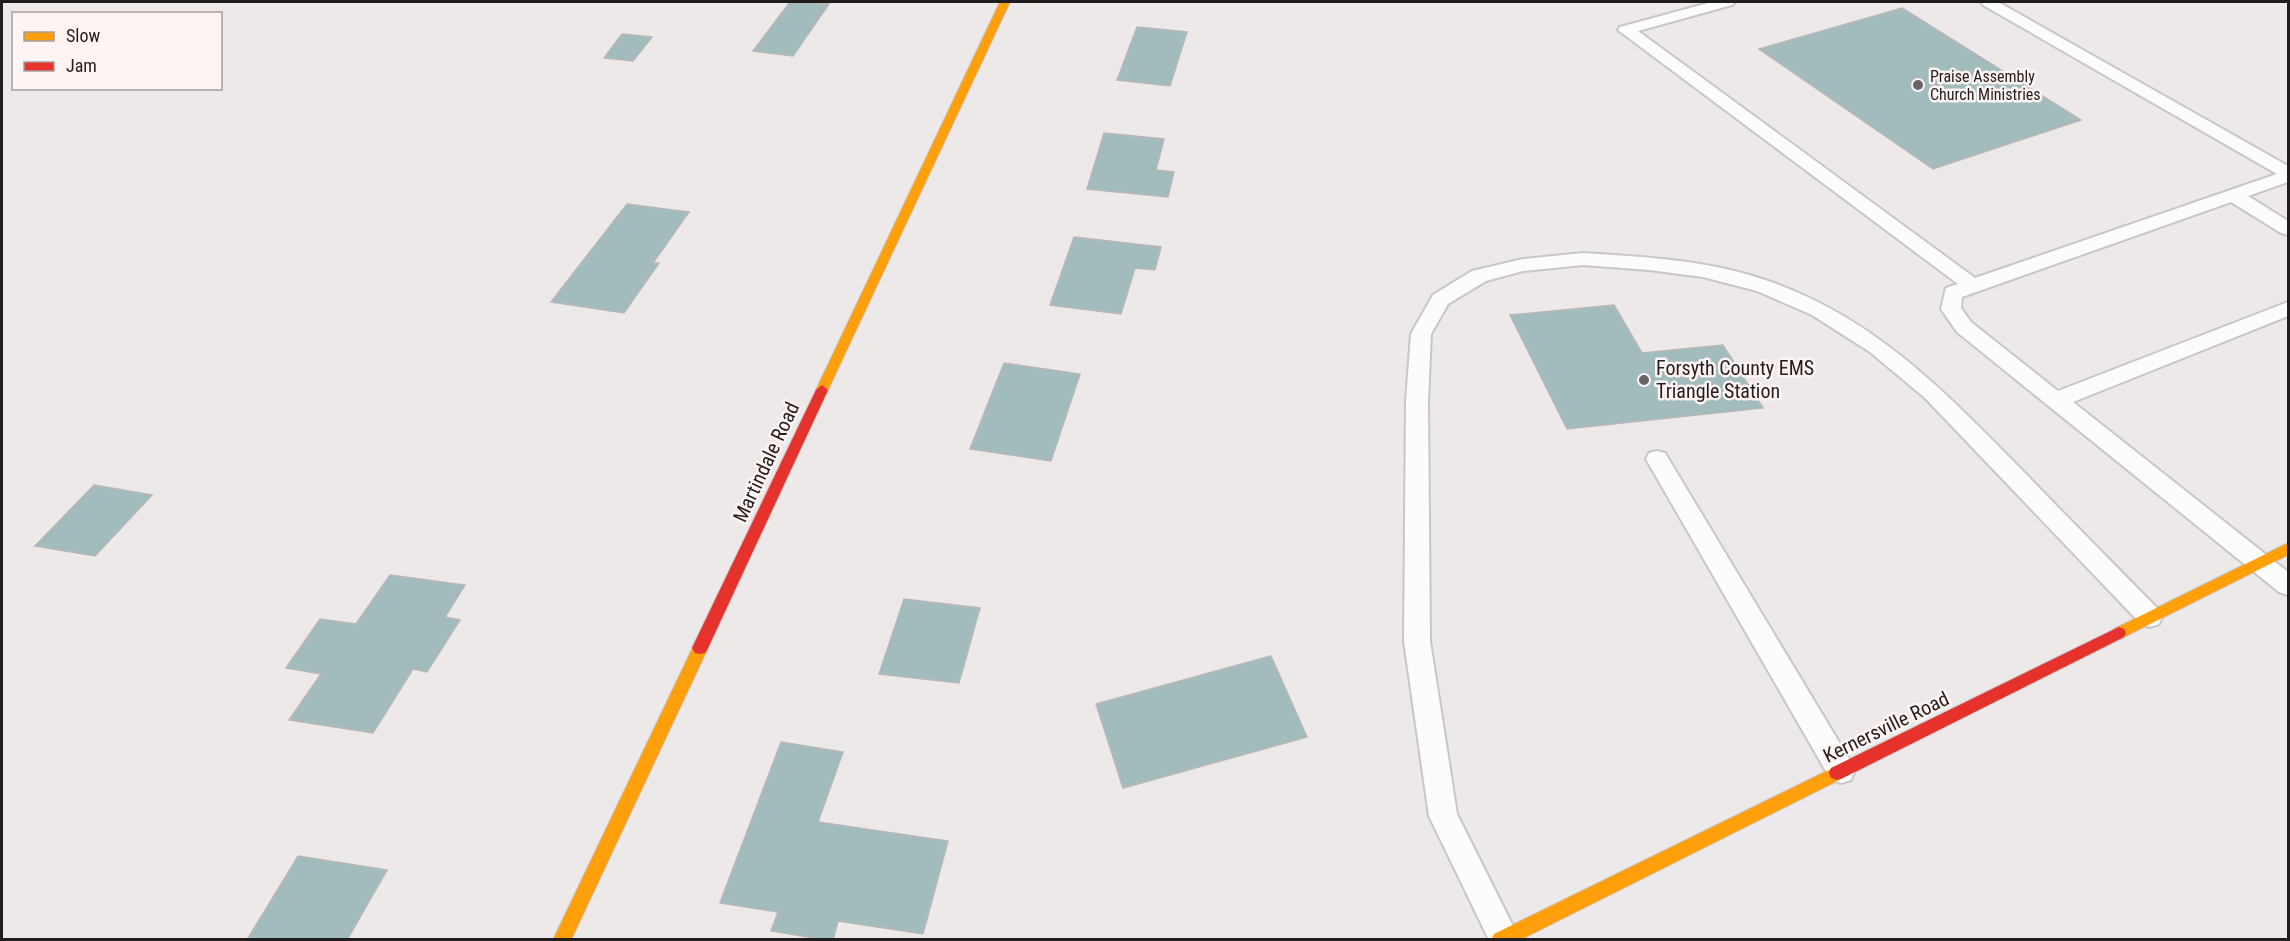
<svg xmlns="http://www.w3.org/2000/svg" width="2290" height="941" font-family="'Roboto Condensed',sans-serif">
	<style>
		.building { fill: #a2bcbe; stroke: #b8b7b8; stroke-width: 1.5 }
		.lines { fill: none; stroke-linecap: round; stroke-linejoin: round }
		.lane-casing { stroke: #cac6c5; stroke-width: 4 }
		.slow-casing { stroke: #cac6c5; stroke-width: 2 }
		.jam-casing { stroke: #cac6c5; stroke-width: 2 }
		.lane { fill: #fcfcfc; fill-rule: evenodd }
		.slow { fill: #ff9f0a; fill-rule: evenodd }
		.jam { fill: #e5322d; fill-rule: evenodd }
		.poi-dot { fill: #696464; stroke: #fef4f3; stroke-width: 2 }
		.labels { text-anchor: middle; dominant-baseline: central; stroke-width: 5; stroke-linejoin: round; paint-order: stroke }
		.far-poi-label { font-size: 16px; fill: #211d1d; stroke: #fef4f3; text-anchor: start }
		.poi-label { font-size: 20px; fill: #211d1d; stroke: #fef4f3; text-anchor: start }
		.street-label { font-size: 20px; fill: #211d1d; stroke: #fef4f3 }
	</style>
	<rect width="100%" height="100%" fill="#eee9e9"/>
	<g class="building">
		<polygon points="790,2 829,4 793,56 753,51"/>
		<polygon points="1902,8 2081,120 1933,169 1759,49"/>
		<polygon points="1137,27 1187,32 1170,86 1117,80"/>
		<polygon points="622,34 652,37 633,61 604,58"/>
		<polygon points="1104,133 1164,139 1156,170 1174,172 1168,197 1087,189"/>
		<polygon points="627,204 689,212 653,263 659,263 624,313 551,302"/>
		<polygon points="1074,237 1161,247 1155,270 1135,268 1121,314 1050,305"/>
		<polygon points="1614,305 1642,353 1723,345 1763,408 1567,429 1510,315"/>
		<polygon points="1004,363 1080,374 1051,461 970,449"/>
		<polygon points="94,485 152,495 95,556 35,546"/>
		<polygon points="390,575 465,585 445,617 460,620 427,672 413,669 373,733 289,720 321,674 286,668 320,619 356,624"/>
		<polygon points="904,599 980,608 959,683 879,674"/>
		<polygon points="1271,656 1307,737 1123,788 1096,704"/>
		<polygon points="781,742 843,752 818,822 948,841 923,934 838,921 833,940 826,940 771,931 778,912 720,903"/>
		<polygon points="298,856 387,870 347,940 247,940"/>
	</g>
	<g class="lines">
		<defs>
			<g id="lane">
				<polygon points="1712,2 1735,2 1732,5 1638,31 1975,278 2277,174 1983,5 1981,2 1998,2 2288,166 2288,182 2248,196 2288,221 2288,235 2281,233 2231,202 1962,297 1961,308 1971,322 2058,391 2288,302 2288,316 2073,402 2288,572 2288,595 2279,592 1957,332 1941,309 1946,288 1958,284 1618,30 1620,27"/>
				<path d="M 1583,253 C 1645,257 1711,260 1771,282 C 1875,319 1943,390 2019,467 C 2065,515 2112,562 2159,610 L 2162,617 L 2159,624 L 2150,627 L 2141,624 L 1925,398 L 1870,352 L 1812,315 L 1757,291 L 1703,277 L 1649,270 L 1583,265 L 1523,271 L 1486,281 L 1448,304 L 1431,334 L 1428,401 L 1430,641 L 1457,814 L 1519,938 L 1489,940 L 1429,816 L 1404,641 L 1406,401 L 1411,334 L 1433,295 L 1472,271 L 1523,259 Z"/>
				<polygon points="1657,451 1665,453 1851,762 1855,771 1851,780 1841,783 1831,780 1646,459 1649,453"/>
			</g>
			<g id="slow">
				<polygon points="1000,2 1010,2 828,390 827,393 817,393 816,390"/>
				<polygon points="2288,543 2288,555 2124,637 2119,639 2114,637 2112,633 2114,629"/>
				<polygon points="700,642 705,643 708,648 571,940 553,940 695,643"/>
				<polygon points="1837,766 1843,768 1845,773 1843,778 1520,940 1491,940 1494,934"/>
			</g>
			<g id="jam">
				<polygon points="822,385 828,390 708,648 705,653 700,654 695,653 692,648 816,390"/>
				<polygon points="2119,627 2124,629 2126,633 2124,637 1843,778 1837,780 1831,778 1829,773 1831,768"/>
			</g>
		</defs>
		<use href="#lane" class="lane-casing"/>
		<use href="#slow" class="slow-casing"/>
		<use href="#jam" class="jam-casing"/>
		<use href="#lane" class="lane"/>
		<use href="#slow" class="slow"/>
		<use href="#jam" class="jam"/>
	</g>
	<g class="poi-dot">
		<circle cx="1918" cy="85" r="6"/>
		<circle cx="1644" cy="380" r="6"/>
	</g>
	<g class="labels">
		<g class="far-poi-label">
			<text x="1930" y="76">Praise Assembly<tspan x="1930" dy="18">Church Ministries</tspan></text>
		</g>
		<g class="poi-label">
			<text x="1656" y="368">Forsyth County EMS<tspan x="1656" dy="23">Triangle Station</tspan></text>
		</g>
		<g class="street-label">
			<text transform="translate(766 462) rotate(-65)">Martindale Road</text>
			<text transform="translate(1886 727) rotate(-26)">Kernersville Road</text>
		</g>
	</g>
	<rect width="2290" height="941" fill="none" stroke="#211d1d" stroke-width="6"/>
	<rect x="12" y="12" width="210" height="78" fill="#fef4f3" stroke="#a69e9d" stroke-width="1.5"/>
	<rect x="24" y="32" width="30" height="9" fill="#ff9f0a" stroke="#a69e9d" stroke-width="1.5"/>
	<text x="66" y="42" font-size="18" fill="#211d1d">Slow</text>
	<rect x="24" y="62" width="30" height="9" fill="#e5322d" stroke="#a69e9d" stroke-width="1.5"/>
	<text x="66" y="72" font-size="18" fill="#211d1d">Jam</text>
</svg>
